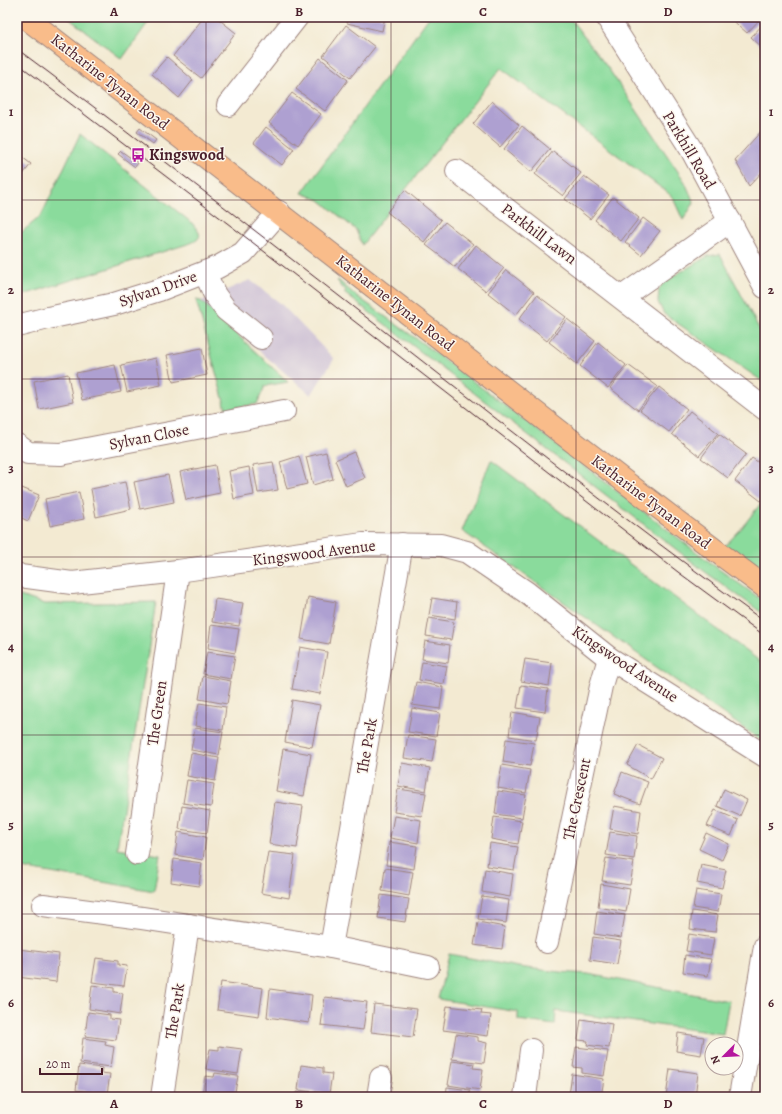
<svg xmlns="http://www.w3.org/2000/svg" width="782" height="1114" font-family="Alegreya,serif">
	<style>
		.industrial { fill: #ccbfd4 }
		.green { fill: #8adb9c; stroke: #6a7d64 }
		.building { fill: #aea0d1 }
		.lines { fill: none; stroke-linecap: round; stroke-linejoin: round }
		.minor-casing { stroke: #9e847e; stroke-width: 24 }
		.major-casing { stroke: #9e847e; stroke-width: 24 }
		.minor { stroke: #fff; stroke-width: 22 }
		.major { stroke: #f9bc8a; stroke-width: 22 }
		.tram { stroke: #4a1f2b; stroke-width: 1 }
		.grid { fill: none; stroke: #4a1f2b; stroke-width: 1; stroke-opacity: 0.55 }
		.labels { text-anchor: middle; dominant-baseline: central; stroke-width: 3; stroke-linejoin: round; paint-order: stroke }
		.street-label { font-size: 16px; fill: #4a1f2b; stroke: #fbf7ec }
		.poi-label { font-size: 16px; font-weight: bold; fill: #4a1f2b; stroke: #fbf7ec; text-anchor: start }
		.neatline { fill: none; stroke: #4a1f2b; stroke-width: 1.5 }
		.grid-label { font-size: 13px; text-anchor: middle; font-weight: bold; fill: #4a1f2b }
	</style>
	<rect width="100%" height="100%" fill="#fbf7ec"/>
	<filter id="ink" filterUnits="userSpaceOnUse"><feTurbulence type="fractalNoise" baseFrequency=".025" numOctaves="2"/><feDisplacementMap in="SourceGraphic" scale="8" xChannelSelector="R" yChannelSelector="G"/><feConvolveMatrix kernelMatrix="1 2 1 2 8 2 1 2 1" color-interpolation-filters="sRGB"/></filter>
	<filter id="wash" filterUnits="userSpaceOnUse"><feTurbulence type="fractalNoise" baseFrequency=".012" numOctaves="4" result="noise"/><feDisplacementMap in="SourceGraphic" scale="16" xChannelSelector="R" yChannelSelector="G"/><feGaussianBlur stdDeviation="0.9" result="paint"/><feColorMatrix in="noise" values="0 0 0 0 0 0 0 0 0 0 0 0 0 0 0 0 0 1.4 0 .05"/><feComposite in="paint" operator="in"/></filter>
	<g filter="url(#wash)">
		<rect width="100%" height="100%" fill="#f3ead2"/>
		<polygon class="industrial" points="250,280 280,303 334,359 311,395 201,301"/>
		<g class="green">
			<polygon points="67,17 152,17 122,59"/>
			<polygon points="429,17 569,17 608,68 685,182 694,203 683,220 673,198 668,193 501,68 362,245 356,230 320,200 302,193"/>
			<path d="M 80,134 L 192,223 C 199,232 205,237 191,243 L 17,297 L 17,236 L 41,216 Z"/>
			<polygon points="720,254 765,340 765,383 664,314 658,302 659,289 665,281 708,256"/>
			<polygon points="338,280 354,294 418,340 506,406 720,570 765,602 765,615 704,571 390,328 344,293 346,290 339,285 340,284 337,281"/>
			<polygon points="196,300 201,301 288,382 265,386 257,404 226,409"/>
			<polygon points="491,460 765,665 765,743 462,531"/>
			<polygon points="765,498 765,572 724,547 740,530"/>
			<polygon points="17,595 45,604 156,602 117,848 160,855 154,891 22,868 17,893"/>
			<polygon points="449,954 518,967 560,972 588,974 729,1001 723,1034 556,1011 555,1025 518,1020 518,1012 438,999"/>
		</g>
		<g id="blocks">
			<g class="building">
				<polygon points="204,17 216,17 236,33 201,78 173,56"/>
				<polygon points="348,17 385,17 382,31 347,23"/>
				<polygon points="729,17 762,17 747,33"/>
				<polygon points="765,22 765,50 751,37"/>
				<polygon points="346,25 375,47 350,78 323,56"/>
				<polygon points="167,57 193,80 179,98 152,74"/>
				<polygon points="320,58 348,80 325,111 296,89"/>
				<polygon points="292,93 321,114 298,145 269,123"/>
				<polygon points="492,101 519,125 500,147 473,124"/>
				<polygon points="522,126 550,149 531,172 504,149"/>
				<polygon points="266,127 294,149 282,165 254,143"/>
				<polygon points="765,127 765,169 749,186 735,160"/>
				<polygon points="140,128 156,140 153,144 137,132"/>
				<polygon points="121,151 138,163 135,167 118,154"/>
				<polygon points="553,151 581,173 563,196 535,174"/>
				<polygon points="17,153 31,164 17,182"/>
				<polygon points="584,176 609,195 590,219 565,199"/>
				<polygon points="405,190 441,220 424,242 387,212"/>
				<polygon points="613,197 639,218 621,241 595,220"/>
				<polygon points="643,218 660,231 641,255 625,242"/>
				<polygon points="445,222 473,244 455,267 426,245"/>
				<polygon points="476,245 504,268 486,291 458,269"/>
				<polygon points="506,270 534,292 516,315 488,293"/>
				<polygon points="537,295 566,317 547,341 519,319"/>
				<polygon points="567,319 595,341 577,364 549,342"/>
				<polygon points="598,342 626,365 608,388 580,366"/>
				<polygon points="202,348 207,375 173,382 167,355"/>
				<polygon points="156,358 161,385 127,392 121,365"/>
				<polygon points="115,365 121,392 82,400 76,373"/>
				<polygon points="628,365 657,386 638,410 610,388"/>
				<polygon points="68,374 73,402 39,409 34,381"/>
				<polygon points="659,387 687,409 669,432 640,410"/>
				<polygon points="690,411 718,433 699,456 672,434"/>
				<polygon points="719,434 746,454 728,478 701,458"/>
				<polygon points="326,452 333,479 313,485 306,457"/>
				<polygon points="354,452 365,478 346,486 335,460"/>
				<polygon points="299,456 307,484 287,489 280,462"/>
				<polygon points="752,458 765,467 765,496 761,501 735,481"/>
				<polygon points="273,462 278,490 258,493 253,465"/>
				<polygon points="215,465 220,493 186,500 180,472"/>
				<polygon points="249,467 254,495 234,499 229,471"/>
				<polygon points="168,475 174,502 140,509 134,482"/>
				<polygon points="125,482 131,509 96,517 91,489"/>
				<polygon points="17,486 39,495 28,521 17,516"/>
				<polygon points="79,492 84,519 50,526 45,499"/>
				<polygon points="308,597 336,602 329,644 301,639"/>
				<polygon points="432,598 457,602 455,619 429,615"/>
				<polygon points="215,599 243,603 239,626 212,622"/>
				<polygon points="429,618 454,622 451,640 426,636"/>
				<polygon points="211,625 239,629 235,653 208,648"/>
				<polygon points="425,641 450,645 448,663 422,659"/>
				<polygon points="300,647 327,652 320,694 292,689"/>
				<polygon points="207,652 235,656 231,679 203,674"/>
				<polygon points="525,659 552,663 549,686 521,681"/>
				<polygon points="422,662 447,666 444,684 419,680"/>
				<polygon points="203,676 231,681 227,704 199,699"/>
				<polygon points="416,682 443,687 440,709 412,705"/>
				<polygon points="521,685 548,689 545,712 517,708"/>
				<polygon points="292,700 320,705 312,747 285,742"/>
				<polygon points="199,703 226,707 223,730 195,726"/>
				<polygon points="412,708 440,713 436,736 408,732"/>
				<polygon points="512,712 540,717 536,740 509,736"/>
				<polygon points="195,728 223,732 219,755 191,750"/>
				<polygon points="408,735 436,739 432,762 404,758"/>
				<polygon points="506,739 534,743 530,766 503,762"/>
				<polygon points="638,745 662,758 651,779 627,765"/>
				<polygon points="283,749 311,754 304,796 276,791"/>
				<polygon points="191,753 219,758 215,781 187,776"/>
				<polygon points="402,763 430,768 426,791 398,786"/>
				<polygon points="502,765 530,770 526,793 498,788"/>
				<polygon points="622,772 648,782 640,804 614,794"/>
				<polygon points="187,780 214,784 211,807 183,803"/>
				<polygon points="398,789 426,793 422,816 394,812"/>
				<polygon points="724,789 747,800 740,816 717,806"/>
				<polygon points="498,791 526,795 522,818 495,814"/>
				<polygon points="275,802 303,806 297,848 269,844"/>
				<polygon points="182,806 210,811 207,833 179,829"/>
				<polygon points="614,806 641,811 638,834 610,829"/>
				<polygon points="715,810 738,820 731,836 707,826"/>
				<polygon points="394,816 421,820 418,843 390,838"/>
				<polygon points="494,817 522,821 518,844 491,839"/>
				<polygon points="178,832 206,837 203,860 175,855"/>
				<polygon points="610,832 637,836 634,859 606,855"/>
				<polygon points="706,833 729,844 722,860 699,849"/>
				<polygon points="389,842 417,846 414,869 386,865"/>
				<polygon points="490,843 518,847 514,870 487,866"/>
				<polygon points="268,852 295,855 289,898 261,893"/>
				<polygon points="606,858 634,862 630,885 602,881"/>
				<polygon points="174,859 202,863 199,886 171,882"/>
				<polygon points="701,865 726,870 722,888 697,883"/>
				<polygon points="385,868 413,872 409,896 382,891"/>
				<polygon points="485,869 513,874 510,897 482,892"/>
				<polygon points="601,884 630,889 626,912 598,907"/>
				<polygon points="696,890 721,894 718,912 693,908"/>
				<polygon points="381,895 409,899 405,922 378,918"/>
				<polygon points="482,896 509,900 506,923 478,919"/>
				<polygon points="597,911 625,915 621,938 594,934"/>
				<polygon points="692,911 718,915 715,932 690,929"/>
				<polygon points="478,922 505,927 502,949 474,945"/>
				<polygon points="689,934 714,938 711,955 686,951"/>
				<polygon points="593,937 621,941 617,964 590,960"/>
				<polygon points="18,949 59,954 56,982 17,977"/>
				<polygon points="685,955 711,959 708,976 683,972"/>
				<polygon points="96,958 118,961 118,965 127,966 124,986 92,982"/>
				<polygon points="221,982 263,988 259,1016 217,1010"/>
				<polygon points="92,985 114,988 114,992 123,993 120,1014 89,1009"/>
				<polygon points="270,989 312,995 309,1023 267,1017"/>
				<polygon points="325,997 367,1002 363,1030 321,1025"/>
				<polygon points="374,1004 417,1009 413,1037 371,1032"/>
				<polygon points="447,1006 482,1010 481,1014 491,1015 488,1036 443,1030"/>
				<polygon points="88,1012 110,1015 110,1019 119,1020 116,1040 85,1036"/>
				<polygon points="581,1019 612,1024 609,1048 587,1045 588,1041 578,1040"/>
				<polygon points="678,1033 704,1037 701,1055 676,1051"/>
				<polygon points="456,1034 478,1037 478,1041 487,1043 484,1063 452,1059"/>
				<polygon points="83,1038 106,1041 105,1045 114,1047 111,1067 80,1063"/>
				<polygon points="219,1046 242,1049 238,1074 206,1069 210,1049 219,1050"/>
				<polygon points="576,1047 608,1051 604,1076 582,1073 582,1068 573,1067"/>
				<polygon points="452,1061 474,1064 473,1068 483,1069 480,1090 448,1085"/>
				<polygon points="79,1065 102,1068 101,1073 110,1074 107,1094 76,1090"/>
				<polygon points="301,1065 323,1068 323,1073 332,1074 329,1094 298,1090"/>
				<polygon points="670,1069 698,1073 695,1097 666,1097"/>
				<polygon points="215,1073 238,1076 234,1097 208,1097 202,1096 205,1076 214,1077"/>
				<polygon points="572,1074 604,1079 601,1097 578,1097 578,1096 569,1095"/>
				<polygon points="447,1087 470,1090 469,1094 478,1096 478,1097 446,1097"/>
				<polygon points="75,1092 97,1095 97,1097 74,1097"/>
				<polygon points="297,1092 319,1095 319,1097 297,1097"/>
			</g>
		</g>
	</g>
	<g filter="url(#ink)">
		<use href="#blocks" fill-opacity="0" stroke="#9e847e" stroke-width="1"/>
		<g class="lines">
			<defs>
				<g id="minor">
					<polyline points="607,17 691,149 765,287"/>
					<polyline points="228,105 297,17"/>
					<polyline points="457,171 765,409"/>
					<polyline points="205,273 215,295 226,310 261,338"/>
					<polyline points="622,297 730,221"/>
					<polyline points="17,326 48,318 114,304 159,290 218,267 243,253 279,212"/>
					<polyline points="17,445 28,453 61,454 284,411"/>
					<polyline points="17,574 20,576 72,583 178,571 363,544 441,545 467,552 492,569 526,592 609,658 765,756"/>
					<polyline points="137,854 178,571"/>
					<polyline points="43,905 142,918 331,947 428,967"/>
					<polyline points="547,942 601,686 609,658"/>
					<polyline points="331,947 402,544"/>
					<polyline points="162,1097 188,925"/>
					<polyline points="378,1097 381,1078"/>
					<polyline points="525,1097 531,1050"/>
					<polyline points="740,1097 765,946"/>
				</g>
				<path id="major" d="M 25,17 C 164,124 303,231 441,339 C 548,422 655,507 765,587"/>
			</defs>
			<use href="#minor" class="minor-casing"/>
			<use href="#major" class="major-casing"/>
			<use href="#minor" class="minor"/>
			<use href="#major" class="major"/>
			<g class="tram">
				<path d="M 17,49 L 48,72 C 145,146 243,221 339,296 C 480,406 620,517 765,622"/>
				<polyline points="17,63 252,242 581,497 678,572 765,636"/>
			</g>
		</g>
	</g>
	<path class="grid" d="M 206,17 L 206,1097M 391,17 L 391,1097M 576,17 L 576,1097M 17,200 L 765,200M 17,379 L 765,379M 17,557 L 765,557M 17,735 L 765,735M 17,914 L 765,914"/>
	<defs>
		<symbol id="bus-bare" viewBox="-9 -9 18 18"><path d="M-5-6H5V4H4V6H2V4H-2V6H-4V4H-5ZM-3.5-4V0h7V-4ZM-3.5 1.2v1.5H-2V1.2ZM2 1.2v1.5H3.5V1.2Z" fill="#b5179e" stroke="#fbf7ec" stroke-width="2.5" paint-order="stroke"/></symbol>
	</defs>
	<g fill-rule="evenodd">
		<use href="#bus-bare" x="128" y="145" width="20" height="20"/>
	</g>
	<g class="labels">
		<g class="street-label">
			<text transform="translate(110 82) rotate(38)">Katharine Tynan Road</text>
			<text transform="translate(689 150) rotate(59)">Parkhill Road</text>
			<text transform="translate(539 234) rotate(37)">Parkhill Lawn</text>
			<text transform="translate(158 289) rotate(-19)">Sylvan Drive</text>
			<text transform="translate(395 303) rotate(38)">Katharine Tynan Road</text>
			<text transform="translate(149 437) rotate(-11)">Sylvan Close</text>
			<text transform="translate(651 502) rotate(37)">Katharine Tynan Road</text>
			<text transform="translate(314 553) rotate(-7)">Kingswood Avenue</text>
			<text transform="translate(625 664) rotate(34)">Kingswood Avenue</text>
			<text transform="translate(157 713) rotate(-82)">The Green</text>
			<text transform="translate(367 746) rotate(-80)">The Park</text>
			<text transform="translate(577 799) rotate(-78)">The Crescent</text>
			<text transform="translate(175 1011) rotate(-81)">The Park</text>
		</g>
		<g class="poi-label">
			<text x="149" y="155">Kingswood</text>
		</g>
	</g>
	<rect width="782" height="1114" fill="none" stroke="#fbf7ec" stroke-width="44"/>
	<g transform="translate(724 1056) rotate(246)"><circle r="19" fill="#fbf7ec" stroke="#b4a19f"/>
	<path d="M0-3L7 15L0 10L-7 15Z" fill="#b5179e"/>
	<text y="-6" font-size="11" font-weight="bold" text-anchor="middle" fill="#4a1f2b">N</text>
	</g>
	<path d="M40 1068v6h62v-6" fill="none" stroke="#4a1f2b" stroke-width="2"/>
	<text x="46" y="1068" font-size="12" fill="#4a1f2b" stroke="#fbf7ec" stroke-width="3" paint-order="stroke">20 m</text>
	<rect x="22" y="22" width="738" height="1070" class="neatline"/>
	<g class="grid-label">
		<text x="114" y="16">A</text>
		<text x="299" y="16">B</text>
		<text x="483" y="16">C</text>
		<text x="668" y="16">D</text>
		<text x="11" y="116">1</text>
		<text x="771" y="116">1</text>
		<text x="11" y="294">2</text>
		<text x="771" y="294">2</text>
		<text x="11" y="472">3</text>
		<text x="771" y="472">3</text>
		<text x="11" y="651">4</text>
		<text x="771" y="651">4</text>
		<text x="11" y="829">5</text>
		<text x="771" y="829">5</text>
		<text x="11" y="1007">6</text>
		<text x="771" y="1007">6</text>
		<text x="114" y="1108">A</text>
		<text x="299" y="1108">B</text>
		<text x="483" y="1108">C</text>
		<text x="668" y="1108">D</text>
	</g>
</svg>
